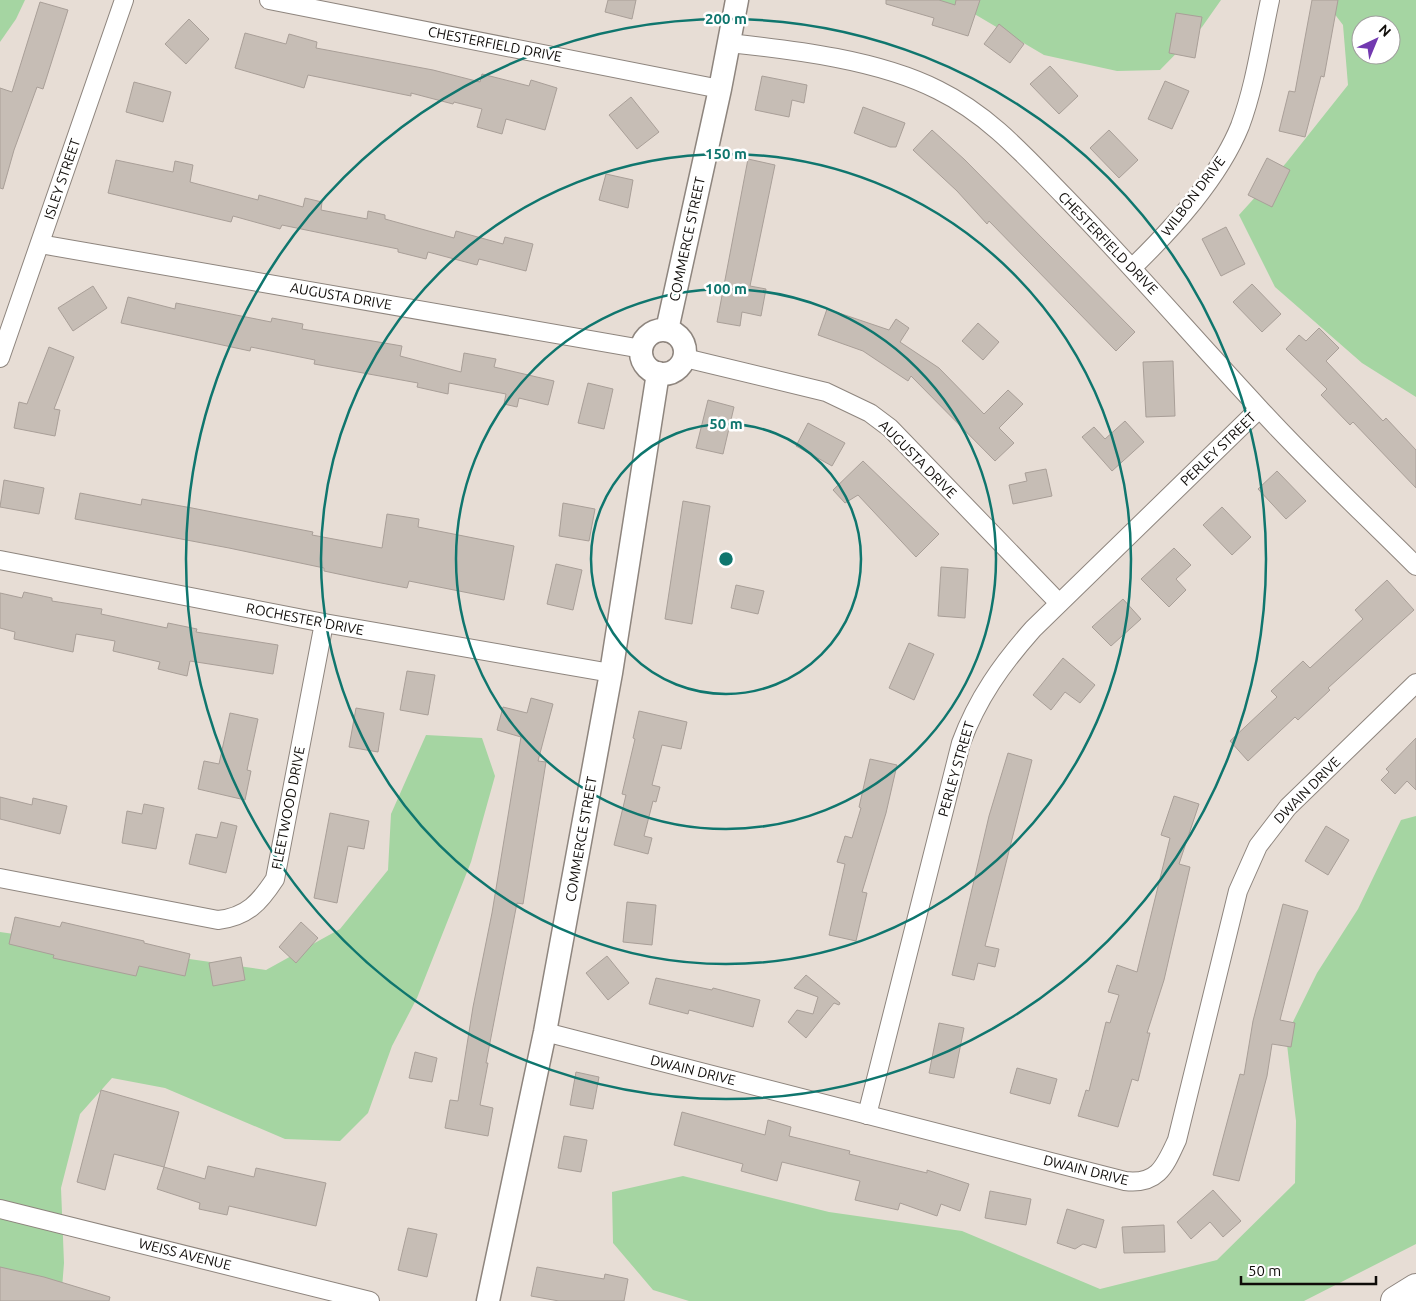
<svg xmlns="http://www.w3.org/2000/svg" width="1416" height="1301" font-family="Ubuntu,sans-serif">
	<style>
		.green { fill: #a5d5a2; fill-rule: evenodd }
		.building { fill: #c6bdb5; stroke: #a99f98 }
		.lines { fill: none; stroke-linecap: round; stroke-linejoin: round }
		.minor-casing { stroke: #8e857e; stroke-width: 20 }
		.tertiary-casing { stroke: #8e857e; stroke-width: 25 }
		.motorway-casing { stroke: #8e857e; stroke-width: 30 }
		.minor { stroke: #fff; stroke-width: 18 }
		.tertiary { stroke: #fff; stroke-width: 22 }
		.motorway { stroke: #fff; stroke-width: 28 }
		.ring { fill: none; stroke: #0f766e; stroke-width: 2.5 }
		.labels { text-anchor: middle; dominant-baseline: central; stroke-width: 5; stroke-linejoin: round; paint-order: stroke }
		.street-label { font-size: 14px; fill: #0f0c09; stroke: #fff }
		.centre { fill: #0f766e; stroke: #fff; stroke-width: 2.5 }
		.ring-label { font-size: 15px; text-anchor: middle; font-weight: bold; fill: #0f766e; stroke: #fff; stroke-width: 5; stroke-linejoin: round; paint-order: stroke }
	</style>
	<rect width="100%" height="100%" fill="#e7ddd5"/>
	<g class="green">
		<polygon points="0,0 25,0 16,19 0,42"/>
		<polygon points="929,0 1221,0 1202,27 1160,70 1117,71 1044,55 966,9"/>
		<path d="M 1324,0 L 1416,0 L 1416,397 L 1362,363 L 1275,287 L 1239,215 L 1286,163 L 1348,85 L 1343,25 ZM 1361,25 L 1391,25 L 1391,55 L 1361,55 Z"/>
		<polygon points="426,735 482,738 495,776 471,862 417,998 392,1046 368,1113 340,1141 285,1139 165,1088 112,1078 80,1114 61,1188 64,1263 61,1301 0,1301 0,932 266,970 340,929 388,870 391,814"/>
		<polygon points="1416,816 1416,1244 1304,1301 689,1301 653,1290 613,1243 612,1192 683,1176 829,1212 962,1231 1100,1289 1217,1260 1295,1183 1296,1121 1286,1036 1317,973 1358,909 1401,820"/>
	</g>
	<g class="building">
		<polygon points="608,0 636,0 632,19 605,12"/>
		<polygon points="886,0 939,0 955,5 956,0 980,0 968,36 932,25 934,18 886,4"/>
		<polygon points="1312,0 1338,0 1324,77 1321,76 1305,137 1279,131 1289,91 1295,92"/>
		<polygon points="40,2 68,10 43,89 37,87 14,150 3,189 0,188 0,88 12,92"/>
		<polygon points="1176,13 1202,17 1195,58 1169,53"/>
		<polygon points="189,19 209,39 186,64 165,44"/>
		<polygon points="999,24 1024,44 1010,63 984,44"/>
		<polygon points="245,33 286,44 289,34 317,42 316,48 433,70 480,82 482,74 529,86 531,80 557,88 545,130 506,119 502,134 477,127 482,109 454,102 453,104 411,93 411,96 308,75 304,88 235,68"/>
		<polygon points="1050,66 1078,96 1059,114 1030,84"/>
		<polygon points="762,76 807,85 804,103 792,100 789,117 755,110"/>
		<polygon points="1165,81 1189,91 1172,129 1148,119"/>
		<polygon points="134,82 171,92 163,122 126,112"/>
		<polygon points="631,97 659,132 637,149 609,115"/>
		<polygon points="863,107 905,123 896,147 890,147 854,133"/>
		<polygon points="932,130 965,160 1135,332 1116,351 989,221 987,224 957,191 913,150"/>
		<polygon points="1109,130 1138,160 1119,178 1090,148"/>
		<polygon points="1267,158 1290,170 1272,207 1248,195"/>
		<polygon points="748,159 775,165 750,286 766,289 761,316 742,312 740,326 717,322"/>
		<polygon points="116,160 173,172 175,161 193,165 190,182 258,200 259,195 303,207 305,198 322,202 321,210 367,219 368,211 385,215 385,219 454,238 456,231 503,244 505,237 533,244 526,271 479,259 477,265 428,252 426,259 398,252 398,249 282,225 280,229 233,216 231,222 108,193"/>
		<polygon points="606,174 633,180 628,208 599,200"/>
		<polygon points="1226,227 1245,264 1221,276 1202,239"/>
		<polygon points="1252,284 1281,314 1262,332 1233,302"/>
		<polygon points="93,286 107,308 73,331 58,308"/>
		<polygon points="128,297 175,309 176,303 271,322 272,318 303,324 302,329 402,346 400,356 461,372 464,353 496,359 494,367 554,381 548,405 519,398 517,407 504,404 506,394 449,383 448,394 417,387 418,383 314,364 315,360 251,347 250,351 121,323"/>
		<polygon points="827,309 889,330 896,319 909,328 900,342 939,368 984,414 1008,390 1023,404 999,428 1014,443 995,461 911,376 908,381 863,351 818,335"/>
		<polygon points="978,323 999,342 983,360 962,341"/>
		<polygon points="1319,328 1339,348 1326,361 1383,421 1386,418 1416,450 1416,488 1353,422 1350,425 1321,395 1327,389 1286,349 1299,335 1306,341"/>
		<polygon points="49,347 74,357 54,409 60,410 55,436 14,428 19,402 27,404"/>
		<polygon points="1173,361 1175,416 1146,417 1143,362"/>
		<polygon points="588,383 613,389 604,429 578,423"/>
		<polygon points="708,400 734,407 723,454 696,448"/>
		<polygon points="1125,421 1144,442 1112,471 1082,437 1094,427 1105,439"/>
		<polygon points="808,423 845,443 832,466 796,446"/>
		<polygon points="863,461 939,534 916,557 858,495 845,503 833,490"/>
		<polygon points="1046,469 1052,496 1013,504 1009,485 1027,481 1025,473"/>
		<polygon points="1277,471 1306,501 1286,519 1258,489"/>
		<polygon points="4,480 44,488 39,514 0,507"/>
		<polygon points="80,493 141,505 142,499 192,508 313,532 312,535 382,548 387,514 419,519 418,527 514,546 504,600 409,581 407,588 376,582 324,571 324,568 229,548 75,519"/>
		<polygon points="683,501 710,506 692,624 665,619"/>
		<polygon points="563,503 595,509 589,541 559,536"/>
		<polygon points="1222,507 1251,537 1232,555 1203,525"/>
		<polygon points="1174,548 1191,565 1176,579 1186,590 1169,607 1141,579"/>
		<polygon points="556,564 582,570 573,610 547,604"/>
		<polygon points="941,567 968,569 965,618 938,616"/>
		<polygon points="1387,580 1414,610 1328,688 1330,690 1298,720 1295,717 1248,761 1230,741 1277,697 1271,691 1303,661 1310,668 1363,619 1355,610"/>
		<polygon points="736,585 764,591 758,614 731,608"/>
		<polygon points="24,592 52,598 52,601 102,609 101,614 167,628 168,623 197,629 196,632 278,645 273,674 190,661 187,676 158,669 160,662 113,651 115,641 76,634 73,652 14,639 15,632 0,628 0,593 22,598"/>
		<polygon points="1123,599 1141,619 1111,646 1092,627"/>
		<polygon points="909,643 934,654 914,700 889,688"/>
		<polygon points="1063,658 1095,685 1080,703 1065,692 1051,710 1033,695"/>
		<polygon points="407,671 435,675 428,715 400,710"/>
		<polygon points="531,698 553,704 538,761 546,762 523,904 517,903 486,1063 488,1063 480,1105 493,1108 488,1136 445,1128 450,1100 458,1101 473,1007 492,913 521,737 497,730 503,707 527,713"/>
		<polygon points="356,708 384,713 378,752 349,747"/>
		<polygon points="639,711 687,722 681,749 662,745 652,785 660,787 656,802 653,801 644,836 652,838 648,854 614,845 626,795 622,794 635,739 633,738"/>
		<polygon points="230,713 258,719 247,770 251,771 245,800 198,789 204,761 219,764"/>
		<polygon points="1416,738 1416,790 1407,781 1395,794 1381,780 1389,772 1386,769"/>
		<polygon points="1008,753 1032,760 985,946 999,949 995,967 978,963 974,980 952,975 989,816"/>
		<polygon points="870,759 897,765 886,813 862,892 867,893 856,941 829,935 845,864 837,862 845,836 852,838 861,808 859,807"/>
		<polygon points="1174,796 1199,804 1179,864 1190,867 1164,980 1147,1033 1150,1033 1138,1081 1132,1079 1118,1127 1078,1116 1086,1090 1089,1091 1106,1022 1110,1023 1119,995 1108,992 1117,965 1137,972 1170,838 1161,835"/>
		<polygon points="0,797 32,805 33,798 67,806 60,834 0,819"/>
		<polygon points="144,804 164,808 156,849 122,843 127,811 142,814"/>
		<polygon points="330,813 369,821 364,849 348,846 337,903 314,898"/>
		<polygon points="221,822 237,826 226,873 189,864 196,834 217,838"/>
		<polygon points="1326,826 1349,840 1328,875 1305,861"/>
		<polygon points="627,902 656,905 652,945 623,942"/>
		<polygon points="1283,904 1308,911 1280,1020 1295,1023 1291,1047 1272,1044 1267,1076 1239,1181 1213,1175 1240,1074 1244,1075 1253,1021"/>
		<polygon points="15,917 60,927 62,922 144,941 144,943 190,954 185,976 139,966 136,976 53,958 54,955 9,944"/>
		<polygon points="301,922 318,938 296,963 279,947"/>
		<polygon points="607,956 629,983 608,1000 586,973"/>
		<polygon points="241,957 245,980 213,986 209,963"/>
		<polygon points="806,975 840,1003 839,1005 834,1003 806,1038 788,1022 797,1010 813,1014 818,997 794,988"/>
		<polygon points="656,978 712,990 713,988 760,1000 753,1027 689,1010 688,1014 649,1004"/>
		<polygon points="939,1023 964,1028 954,1078 929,1073"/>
		<polygon points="415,1052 437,1058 432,1082 409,1078"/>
		<polygon points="1017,1068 1057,1079 1050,1104 1010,1093"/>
		<polygon points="576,1072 599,1077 593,1109 570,1105"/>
		<polygon points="101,1090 179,1112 164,1167 114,1154 105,1190 77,1182"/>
		<polygon points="682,1112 765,1135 768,1120 791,1127 789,1136 850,1151 849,1154 927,1173 927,1170 969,1184 960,1211 941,1204 937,1216 900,1203 898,1210 855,1200 860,1181 782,1162 777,1181 741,1171 743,1164 674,1145"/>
		<polygon points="564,1136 587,1140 581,1172 558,1168"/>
		<polygon points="208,1166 254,1177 256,1168 326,1183 316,1226 229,1206 227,1215 199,1209 200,1203 157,1189 164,1167 205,1179"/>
		<polygon points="1213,1190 1241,1221 1223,1237 1210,1222 1191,1239 1177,1222"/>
		<polygon points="990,1191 1031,1199 1026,1225 985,1218"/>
		<polygon points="1067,1209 1104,1220 1096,1248 1083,1244 1075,1249 1057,1243"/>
		<polygon points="1164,1225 1165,1252 1124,1253 1122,1227"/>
		<polygon points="408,1228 437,1234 427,1277 398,1270"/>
		<polygon points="0,1267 44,1277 110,1297 109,1301 0,1301"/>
		<polygon points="537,1267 604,1279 605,1274 628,1279 624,1301 559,1301 531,1296"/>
	</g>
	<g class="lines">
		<defs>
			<g id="minor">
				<polyline points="269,0 720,89"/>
				<path d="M 729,43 C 795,50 879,60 938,90 C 989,115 1025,156 1064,196 C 1131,265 1193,337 1258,407 C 1308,462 1363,513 1416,566"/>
				<polyline points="40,244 642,349"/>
				<path d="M 1133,267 C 1173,228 1219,178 1240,126 C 1255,86 1261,41 1270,0"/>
				<polyline points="0,358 124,0"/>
				<polyline points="685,358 826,392 870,413 890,428 1059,603"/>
				<polyline points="0,560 324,623 611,673"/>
				<path d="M 0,878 L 218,920 C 247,917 260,902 275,879 L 324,623"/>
				<path d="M 545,1032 L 1125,1181 C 1158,1185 1165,1166 1177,1140 L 1238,891 L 1258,846 L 1288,807 L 1416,683"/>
				<path d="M 867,1115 L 961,743 C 977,699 1002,664 1033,629 L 1259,409"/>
				<polyline points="0,1209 370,1301"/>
			</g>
			<g id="tertiary">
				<polyline points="667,330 720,89 737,0"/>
				<circle cx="663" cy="352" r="22"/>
				<polyline points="488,1301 545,1032 611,673 658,373"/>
			</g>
			<polyline id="motorway" points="1395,1301 1416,1288"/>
		</defs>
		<use href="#minor" class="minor-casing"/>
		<use href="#tertiary" class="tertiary-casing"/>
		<use href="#motorway" class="motorway-casing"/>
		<use href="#minor" class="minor"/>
		<use href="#tertiary" class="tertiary"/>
		<use href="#motorway" class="motorway"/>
	</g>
	<g class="ring">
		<circle cx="726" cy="559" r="135"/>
		<circle cx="726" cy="559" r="270"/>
		<circle cx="726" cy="559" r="405"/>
		<circle cx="726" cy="559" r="540"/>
	</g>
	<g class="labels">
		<g class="street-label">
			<text transform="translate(495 44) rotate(11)">CHESTERFIELD DRIVE</text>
			<text transform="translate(62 179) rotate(-71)">ISLEY STREET</text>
			<text transform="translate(1193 196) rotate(-53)">WILBON DRIVE</text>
			<text transform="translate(687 239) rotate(-78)">COMMERCE STREET</text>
			<text transform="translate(1108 243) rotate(46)">CHESTERFIELD DRIVE</text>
			<text transform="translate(341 296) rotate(10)">AUGUSTA DRIVE</text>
			<text transform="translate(1218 449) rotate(-44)">PERLEY STREET</text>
			<text transform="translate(918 459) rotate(45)">AUGUSTA DRIVE</text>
			<text transform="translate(305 619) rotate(11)">ROCHESTER DRIVE</text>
			<text transform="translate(956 769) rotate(-74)">PERLEY STREET</text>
			<text transform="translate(1307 790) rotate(-45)">DWAIN DRIVE</text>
			<text transform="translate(288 808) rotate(-79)">FLEETWOOD DRIVE</text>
			<text transform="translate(581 839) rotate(-80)">COMMERCE STREET</text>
			<text transform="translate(693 1070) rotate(14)">DWAIN DRIVE</text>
			<text transform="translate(1086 1170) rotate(14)">DWAIN DRIVE</text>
			<text transform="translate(185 1254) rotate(14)">WEISS AVENUE</text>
		</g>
	</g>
	<circle cx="726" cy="559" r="8" class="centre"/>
	<g class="ring-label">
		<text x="726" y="24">200 m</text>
		<text x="726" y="159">150 m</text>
		<text x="726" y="294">100 m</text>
		<text x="726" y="429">50 m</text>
	</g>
	<g transform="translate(1376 40) rotate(44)"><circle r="24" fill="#ffffff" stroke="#9f9e9d"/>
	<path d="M0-4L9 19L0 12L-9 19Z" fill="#7239b0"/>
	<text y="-8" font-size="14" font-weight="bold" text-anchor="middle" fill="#0f0c09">N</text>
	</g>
	<path d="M1241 1276v8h135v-8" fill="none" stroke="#0f0c09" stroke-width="2.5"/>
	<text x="1248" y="1276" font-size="15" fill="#0f0c09" stroke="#ffffff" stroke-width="4" paint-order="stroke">50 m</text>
</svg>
